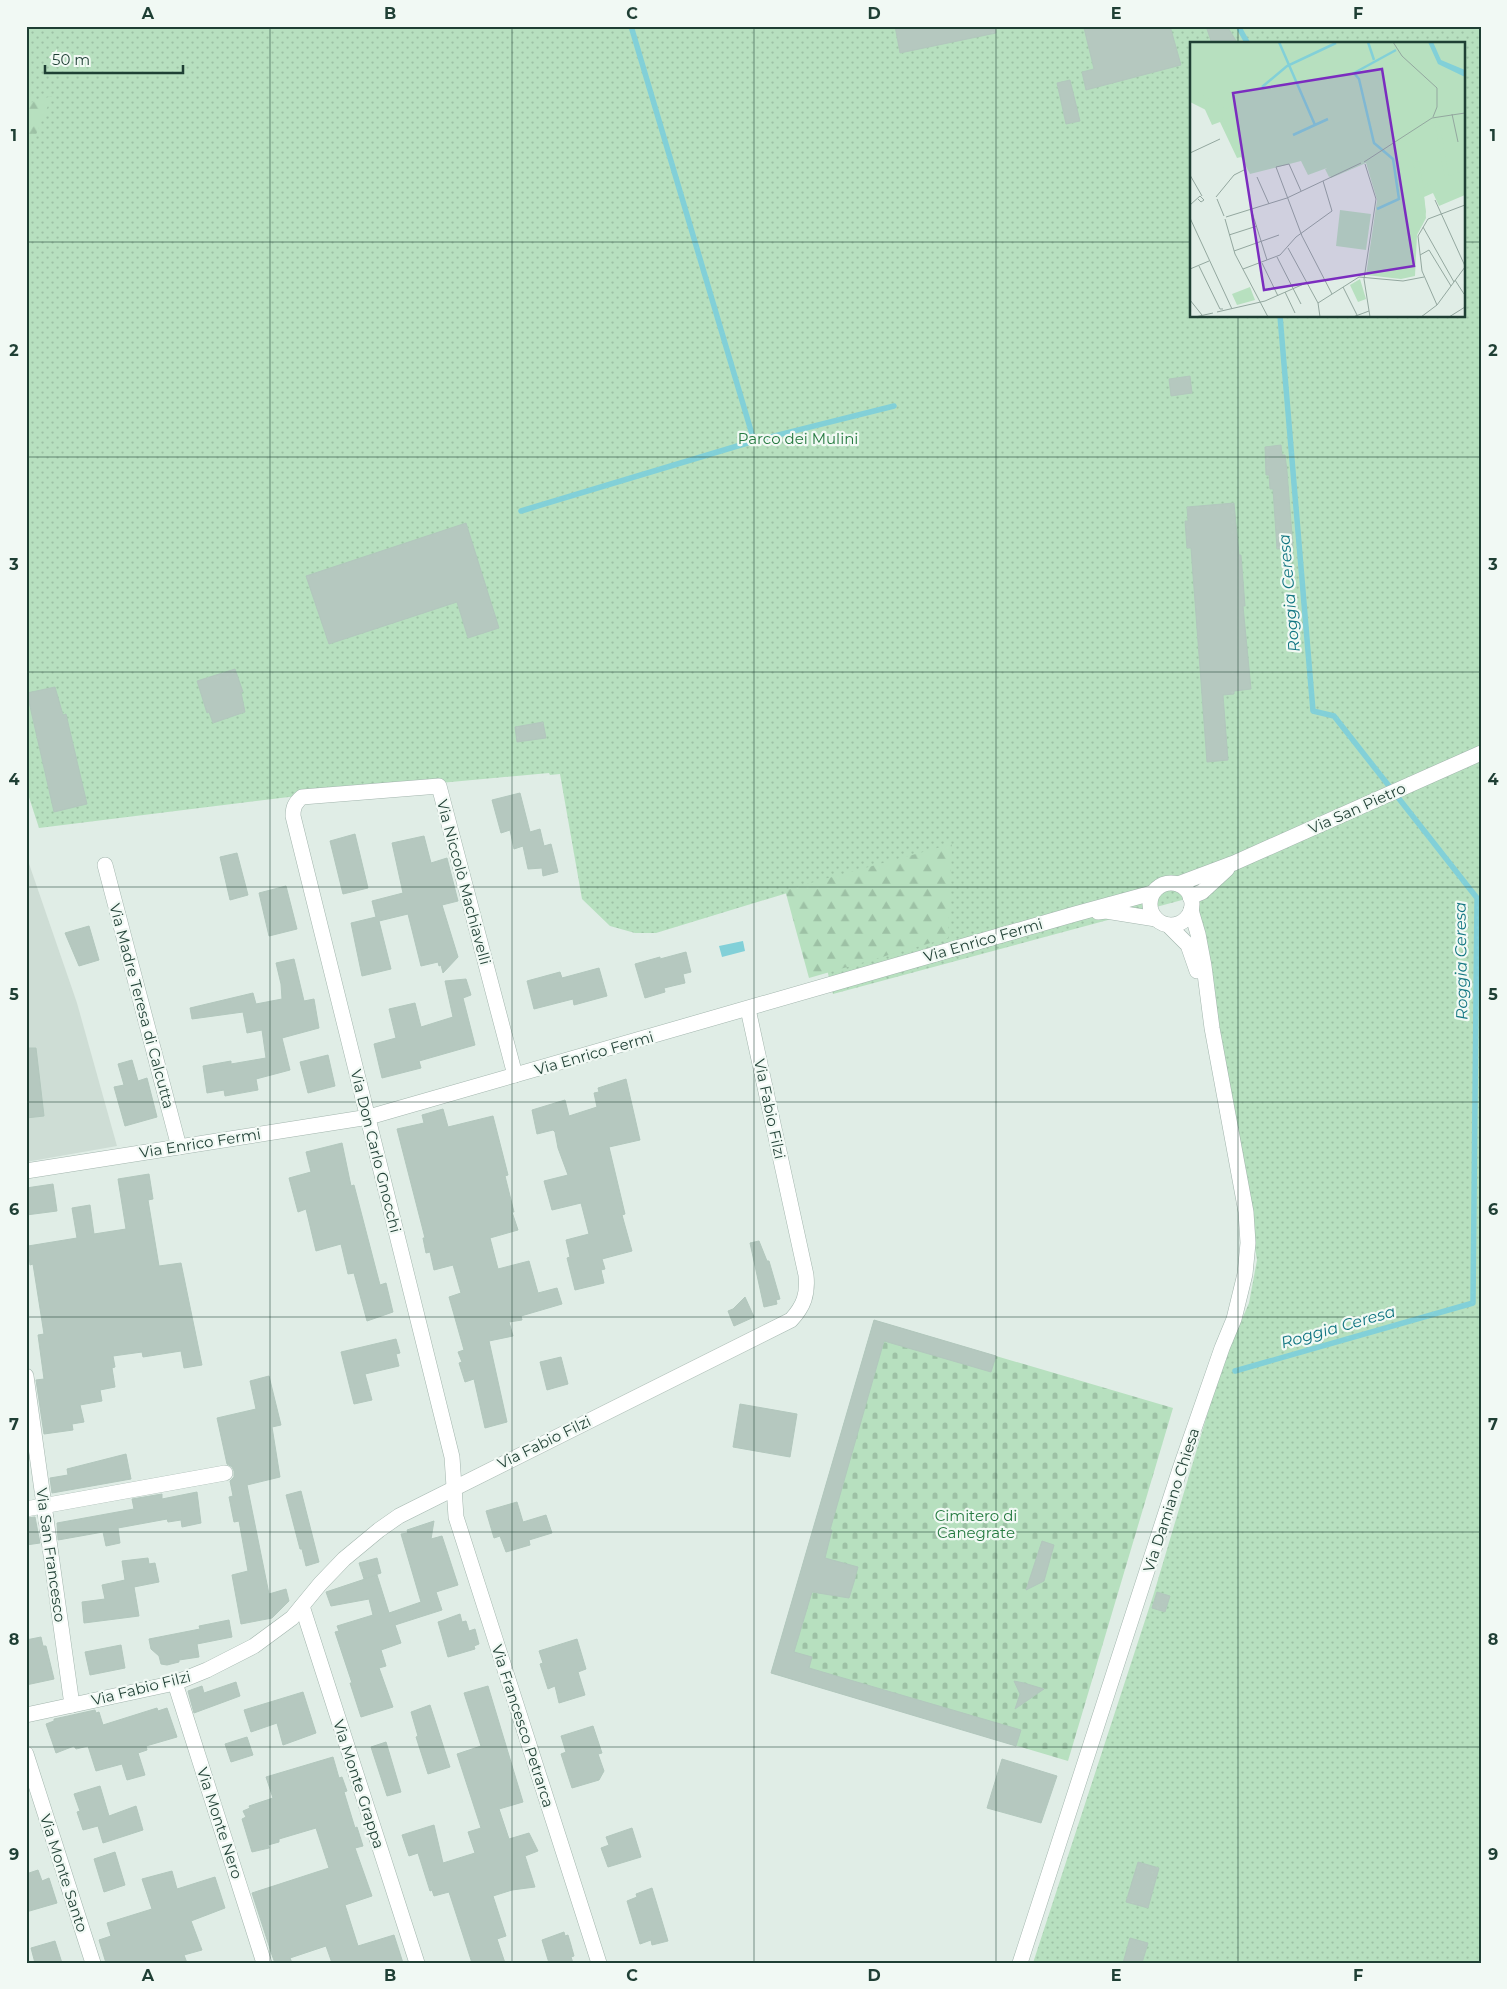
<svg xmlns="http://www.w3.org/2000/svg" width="1507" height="1989" font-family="Montserrat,sans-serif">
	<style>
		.built { fill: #ceddd5 }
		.grass { fill: url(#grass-dots); fill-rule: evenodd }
		.forest { fill: url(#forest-firs) }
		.cemetery { fill: url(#cemetery-stones) }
		.water { fill: #82d0d8 }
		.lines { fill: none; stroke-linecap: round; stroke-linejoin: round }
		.stream { stroke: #82d0d8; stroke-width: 5.5 }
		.building { fill: #b5c8bf; stroke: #b2c7bd }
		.minor-casing { stroke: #a2b5ad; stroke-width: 16 }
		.minor { stroke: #fff; stroke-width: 15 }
		.grid { fill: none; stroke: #1f3f34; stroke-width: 1; stroke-opacity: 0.55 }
		.labels { text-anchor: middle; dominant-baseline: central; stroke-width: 4.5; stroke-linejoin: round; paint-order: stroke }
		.park-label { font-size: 15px; fill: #257a40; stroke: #f1f9f4 }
		.street-label { font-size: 15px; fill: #1f3f34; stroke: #f1f9f4 }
		.water-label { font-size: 16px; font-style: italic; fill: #127682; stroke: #f1f9f4 }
		.inset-river { fill: none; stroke: #82d0d8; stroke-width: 2.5 }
		.inset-road { fill: none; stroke: #93a79f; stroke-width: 1 }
		.view { fill: #7b2cbf; fill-opacity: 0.15; stroke: #7b2cbf; stroke-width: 2.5 }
		.inset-edge { fill: none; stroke: #1f3f34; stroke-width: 2.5 }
		.neatline { fill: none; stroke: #1f3f34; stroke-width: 2 }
		.grid-label { font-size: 16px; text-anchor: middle; font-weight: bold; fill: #1f3f34 }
	</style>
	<defs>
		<pattern id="grass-dots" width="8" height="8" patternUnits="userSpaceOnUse" patternTransform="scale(1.25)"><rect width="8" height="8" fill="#b7e0bf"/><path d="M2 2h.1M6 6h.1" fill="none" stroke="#9dc1a5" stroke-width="1.8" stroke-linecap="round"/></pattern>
		<pattern id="forest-firs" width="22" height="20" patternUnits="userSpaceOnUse" patternTransform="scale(1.25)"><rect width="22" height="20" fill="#b7e0bf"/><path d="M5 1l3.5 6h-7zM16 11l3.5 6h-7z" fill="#9dc1a5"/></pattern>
		<pattern id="cemetery-stones" width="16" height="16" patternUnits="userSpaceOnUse" patternTransform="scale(1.25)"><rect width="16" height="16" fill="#b7e0bf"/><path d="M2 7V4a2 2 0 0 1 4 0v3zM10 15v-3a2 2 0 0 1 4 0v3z" fill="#9dc1a5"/></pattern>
	</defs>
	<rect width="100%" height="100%" fill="#e0ede6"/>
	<polygon class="built" points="26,855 77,1003 117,1146 26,1162"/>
	<path class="grass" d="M 26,26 L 1481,26 L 1481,1963 L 1033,1963 L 1154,1593 L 1222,1365 L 1249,1303 L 1257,1260 L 1197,896 L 833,994 L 807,887 L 656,933 L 635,933 L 610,926 L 582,899 L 560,774 L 550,775 L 549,773 L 289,797 L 39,828 L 26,788 ZM 1191,44 L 1463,44 L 1463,316 L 1191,316 Z"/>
	<g class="forest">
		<polygon points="52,96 35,137 26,142 26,104"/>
		<polygon points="952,844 948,938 809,978 785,890"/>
	</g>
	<polygon class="cemetery" points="874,1320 1173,1408 1068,1761 771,1673"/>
	<polygon class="water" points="743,941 745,951 722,957 719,946"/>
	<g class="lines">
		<g class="stream">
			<polyline points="631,26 754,441"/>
			<polyline points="1238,26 1248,44"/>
			<polyline points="521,511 754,441 894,406"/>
			<polyline points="1235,1371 1473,1303 1477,898 1334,716 1313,711 1280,316"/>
		</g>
	</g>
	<g class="building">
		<polygon points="895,26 995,26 996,33 900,53"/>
		<polygon points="1092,26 1170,26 1181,65 1086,90 1082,72 1094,69 1084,28"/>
		<polygon points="1206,26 1227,26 1238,44 1212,44"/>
		<polygon points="1070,80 1080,121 1066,124 1057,83"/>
		<polygon points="1190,376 1192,393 1171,396 1169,379"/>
		<polygon points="1281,445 1282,455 1285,455 1287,471 1293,548 1277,549 1273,489 1270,489 1269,475 1266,475 1265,447"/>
		<polygon points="1234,503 1239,555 1241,555 1245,606 1243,606 1251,689 1234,691 1234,694 1223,695 1228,760 1207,762 1191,548 1187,548 1185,521 1188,521 1187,507"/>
		<polygon points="466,523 499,628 468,638 457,602 329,644 306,576"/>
		<polygon points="235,669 243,692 241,692 245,712 213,723 209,712 207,713 197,681"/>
		<polygon points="55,687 63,715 66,714 87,804 54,812 27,693"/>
		<polygon points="543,722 546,738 517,742 515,727"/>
		<polygon points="520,793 530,832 540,829 544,846 551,844 558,872 543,876 542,868 528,869 523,846 514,849 510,830 501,833 492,800"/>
		<polygon points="355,834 368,888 343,894 330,841"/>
		<polygon points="424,836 431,863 447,858 458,901 442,905 458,957 443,973 441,965 439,966 438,962 421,966 408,914 379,921 391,969 362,976 351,923 376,917 372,901 403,893 392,843"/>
		<polygon points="237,853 248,895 230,900 220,857"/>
		<polygon points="286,886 297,929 269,936 259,893"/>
		<polygon points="89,926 99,960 79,966 65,933"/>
		<polygon points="686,952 691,972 683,974 685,983 664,988 665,992 645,998 635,964 660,957 660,959"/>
		<polygon points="294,959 304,1001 314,999 319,1028 282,1038 290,1070 256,1079 258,1090 225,1096 224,1090 207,1093 203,1066 231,1061 231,1064 266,1058 262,1030 247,1033 243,1012 192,1019 190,1008 253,993 256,1004 282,999 281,984 276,963"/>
		<polygon points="599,968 607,996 574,1005 573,999 534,1009 527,981 560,972 562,978"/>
		<polygon points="466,979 471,995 463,998 475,1045 419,1061 421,1068 382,1078 374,1044 396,1038 389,1009 415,1003 421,1027 453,1017 445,981"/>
		<polygon points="26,1048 36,1048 44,1116 26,1118"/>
		<polygon points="328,1055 335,1086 308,1093 300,1062"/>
		<polygon points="132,1060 138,1081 147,1078 157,1117 125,1126 114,1087 124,1085 118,1064"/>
		<polygon points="626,1079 640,1140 609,1147 625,1214 622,1215 632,1251 602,1259 605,1269 601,1270 604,1283 575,1290 567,1258 570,1257 566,1240 589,1234 581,1203 552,1210 544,1181 568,1175 558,1148 555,1132 553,1130 537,1134 532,1110 565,1100 569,1116 597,1107 594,1093 599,1092 598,1088"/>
		<polygon points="443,1109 448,1127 493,1116 508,1175 505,1176 514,1212 512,1212 518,1230 490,1238 498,1269 529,1261 538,1293 557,1288 562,1304 521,1316 522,1320 509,1322 513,1336 489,1341 507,1422 485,1428 474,1379 465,1382 459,1363 462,1362 458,1352 464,1350 449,1297 461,1293 453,1265 434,1270 430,1252 426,1253 423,1238 425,1238 397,1129 424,1123 422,1115"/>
		<polygon points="342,1143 351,1186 354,1185 380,1285 386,1283 393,1312 367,1321 354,1273 348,1274 341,1244 316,1251 306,1209 298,1212 289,1178 311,1172 306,1152"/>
		<polygon points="149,1174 153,1199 148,1200 159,1266 181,1263 202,1365 184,1368 181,1351 143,1357 142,1352 113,1356 115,1367 112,1368 115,1387 100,1390 102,1401 80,1405 84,1422 72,1424 73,1430 44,1434 36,1380 44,1379 38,1335 44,1334 33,1264 30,1265 28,1246 77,1238 72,1208 90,1205 94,1234 126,1229 118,1179"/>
		<polygon points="53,1184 57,1211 26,1215 26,1188"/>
		<polygon points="759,1241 767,1261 769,1261 780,1299 776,1300 777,1304 764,1307 750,1243"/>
		<polygon points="745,1297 754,1317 734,1326 728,1311 733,1309"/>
		<polygon points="874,1320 996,1356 991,1372 884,1341 830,1530 832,1530 825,1558 858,1567 854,1582 849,1598 812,1592 794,1652 812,1657 809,1668 1021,1730 1016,1746 771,1673"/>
		<polygon points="396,1339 400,1353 396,1354 399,1366 365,1374 372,1400 354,1404 341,1352"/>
		<polygon points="561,1357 568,1384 547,1390 540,1362"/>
		<polygon points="269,1376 281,1425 272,1427 280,1477 247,1485 269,1594 286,1589 289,1601 272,1618 241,1624 232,1575 248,1571 239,1521 234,1522 229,1497 233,1496 230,1481 234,1477 234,1471 232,1467 227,1464 217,1418 256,1409 250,1381"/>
		<polygon points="740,1404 797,1414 790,1457 733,1447"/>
		<polygon points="126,1454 131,1479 52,1493 50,1478 68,1475 67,1469"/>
		<polygon points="301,1491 319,1562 306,1566 302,1549 300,1549 286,1495"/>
		<polygon points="197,1492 201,1523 182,1527 181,1520 168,1522 167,1519 118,1528 120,1543 106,1546 103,1532 58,1540 57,1523 134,1509 132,1499 162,1494 162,1499"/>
		<polygon points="517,1502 523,1522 546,1515 552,1533 529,1540 530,1545 506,1552 500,1536 494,1538 486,1511"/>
		<polygon points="35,1517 40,1543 26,1545 26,1518"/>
		<polygon points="434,1521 431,1539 442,1536 458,1585 436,1592 442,1610 395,1625 401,1643 381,1650 386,1666 379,1668 393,1707 361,1717 350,1683 352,1683 335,1632 339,1631 337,1626 373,1615 369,1599 331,1606 326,1592 377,1575 389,1613 421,1602 401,1534 408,1533 407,1530"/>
		<polygon points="1042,1541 1054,1545 1044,1581 1026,1590"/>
		<polygon points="148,1558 149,1564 155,1563 159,1582 134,1587 139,1616 84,1623 82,1602 105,1599 102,1585 125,1580 122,1561"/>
		<polygon points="377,1558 381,1573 364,1579 359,1563"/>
		<polygon points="1157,1592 1170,1596 1165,1612 1152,1608"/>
		<polygon points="460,1614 462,1622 466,1621 469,1631 475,1629 479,1644 474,1646 475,1649 448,1657 438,1622"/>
		<polygon points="229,1620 232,1637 197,1644 199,1657 179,1660 179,1662 167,1665 161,1664 159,1656 151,1649 149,1639 200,1629 199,1626"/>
		<polygon points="41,1637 43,1646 46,1646 54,1679 26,1685 26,1640"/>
		<polygon points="577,1639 586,1669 578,1672 585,1695 559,1703 555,1686 548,1689 540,1664 543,1663 539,1651"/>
		<polygon points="121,1645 125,1668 90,1675 85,1652"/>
		<polygon points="1014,1681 1024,1683 1044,1689 1015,1709 1020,1694"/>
		<polygon points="236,1682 240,1696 194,1713 188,1691 202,1686 204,1693"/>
		<polygon points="488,1686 523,1802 499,1809 509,1839 529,1833 538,1851 525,1856 535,1887 512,1890 493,1896 506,1936 497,1939 505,1963 472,1963 449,1892 434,1896 432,1890 430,1891 418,1853 409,1856 402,1835 434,1825 443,1863 475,1853 468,1832 481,1828 457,1754 481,1746 464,1693"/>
		<polygon points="303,1692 316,1733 283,1745 277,1723 251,1732 244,1710"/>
		<polygon points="430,1705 450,1767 428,1774 416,1737 418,1736 411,1712"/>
		<polygon points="157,1708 158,1711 167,1708 177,1737 146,1746 147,1750 138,1753 145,1775 127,1780 122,1764 96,1771 88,1746 76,1749 74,1746 56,1753 46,1724 54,1721 54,1719 95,1710 96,1713 99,1712 103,1725"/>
		<polygon points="593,1726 602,1753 598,1754 604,1771 599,1780 572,1788 561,1754 566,1752 561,1736"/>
		<polygon points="247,1737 253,1755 231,1762 225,1744"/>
		<polygon points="386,1742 401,1792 387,1796 371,1747"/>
		<polygon points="333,1757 339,1778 342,1777 347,1791 344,1792 355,1828 357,1827 363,1846 355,1848 372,1896 345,1905 358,1946 394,1935 403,1963 332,1963 326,1946 290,1958 292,1963 275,1963 272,1955 252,1893 329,1868 316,1828 279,1839 279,1842 268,1845 269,1848 252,1852 242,1819 246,1817 243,1811 250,1808 249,1806 273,1798 266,1777"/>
		<polygon points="1002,1759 1057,1776 1041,1823 987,1808"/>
		<polygon points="100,1786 109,1816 136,1806 143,1830 103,1843 98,1826 83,1830 77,1812 80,1811 74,1794"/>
		<polygon points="632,1828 641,1857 608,1867 601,1848 609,1845 606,1837"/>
		<polygon points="115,1852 125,1885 104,1892 94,1859"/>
		<polygon points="1138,1862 1159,1868 1148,1908 1126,1902"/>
		<polygon points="38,1870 42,1881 49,1878 57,1903 26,1912 26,1874"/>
		<polygon points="172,1871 177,1889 215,1877 225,1908 191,1921 202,1950 184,1955 187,1963 106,1963 99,1940 111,1936 107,1923 152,1909 142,1879"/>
		<polygon points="652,1888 668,1941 652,1945 651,1940 640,1944 627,1901 637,1897 636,1894"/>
		<polygon points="564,1932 565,1936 568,1935 571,1945 574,1956 571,1957 573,1963 549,1963 542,1940"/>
		<polygon points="1130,1938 1148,1943 1142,1963 1123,1963"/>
		<polygon points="55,1941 62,1963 35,1963 31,1948"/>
	</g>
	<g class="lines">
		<defs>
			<g id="minor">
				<polyline points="105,865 179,1147"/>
				<circle cx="1171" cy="904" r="21"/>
				<polyline points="1178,884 1234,863 1481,753"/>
				<polyline points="1190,897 1202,892 1227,869"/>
				<polyline points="1098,912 1106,911 1156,919"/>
				<polyline points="1168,925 1188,945 1197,971"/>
				<path d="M 515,1075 L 439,786 L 302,797 C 295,803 293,807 293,816 L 452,1457 L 456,1517 L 599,1963"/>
				<polyline points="26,1171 369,1117 1075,914 1152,893"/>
				<polyline points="26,1376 72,1705"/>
				<polyline points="26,1509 225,1473"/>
				<polyline points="302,1606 417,1963"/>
				<polyline points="175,1683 264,1963"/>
				<path d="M 26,1715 L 175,1683 L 207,1670 L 254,1646 L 292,1618 L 320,1584 L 344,1559 L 379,1530 L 399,1516 L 791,1320 C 804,1306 808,1294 806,1275 L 748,1009"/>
				<polyline points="26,1754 93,1963"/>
				<polyline points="1020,1963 1180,1469 1222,1348 1234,1319 1245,1274 1248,1243 1246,1212 1212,1028 1204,966 1198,934 1191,910"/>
			</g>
		</defs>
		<use href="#minor" class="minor-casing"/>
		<use href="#minor" class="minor"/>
	</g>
	<path class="grid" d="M 270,26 L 270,1963M 512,26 L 512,1963M 754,26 L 754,1963M 996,26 L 996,1963M 1238,26 L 1238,44M 26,242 L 1191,242M 1463,242 L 1481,242M 1238,316 L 1238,1963M 26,457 L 1481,457M 26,672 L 1481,672M 26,887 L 1481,887M 26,1102 L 1481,1102M 26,1317 L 1481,1317M 26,1532 L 1481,1532M 26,1747 L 1481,1747"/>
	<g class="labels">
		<g class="park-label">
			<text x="798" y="438">Parco dei Mulini</text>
			<text x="976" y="1515">Cimitero di<tspan x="976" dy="17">Canegrate</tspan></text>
		</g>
		<g class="street-label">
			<text transform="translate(1357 808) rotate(-24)">Via San Pietro</text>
			<text transform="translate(464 882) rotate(75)">Via Niccolò Machiavelli</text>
			<text transform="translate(983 940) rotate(-16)">Via Enrico Fermi</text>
			<text transform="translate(142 1006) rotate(75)">Via Madre Teresa di Calcutta</text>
			<text transform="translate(594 1053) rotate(-16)">Via Enrico Fermi</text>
			<text transform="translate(770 1109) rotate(78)">Via Fabio Filzi</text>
			<text transform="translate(200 1143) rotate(-9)">Via Enrico Fermi</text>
			<text transform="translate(376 1151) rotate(76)">Via Don Carlo Gnocchi</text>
			<text transform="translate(544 1442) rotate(-26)">Via Fabio Filzi</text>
			<text transform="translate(1171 1500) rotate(-72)">Via Damiano Chiesa</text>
			<text transform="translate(51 1555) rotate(82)">Via San Francesco</text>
			<text transform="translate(141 1688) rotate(-14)">Via Fabio Filzi</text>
			<text transform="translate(523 1726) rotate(72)">Via Francesco Petrarca</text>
			<text transform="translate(359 1784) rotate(72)">Via Monte Grappa</text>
			<text transform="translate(220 1823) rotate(72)">Via Monte Nero</text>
			<text transform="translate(64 1873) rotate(72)">Via Monte Santo</text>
		</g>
		<g class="water-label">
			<text transform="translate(1289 593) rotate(-95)">Roggia Ceresa</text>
			<text transform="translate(1461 961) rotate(-91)">Roggia Ceresa</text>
			<text transform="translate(1338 1327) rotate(-16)">Roggia Ceresa</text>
		</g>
	</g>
	<g transform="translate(1190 42)">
		<rect width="275" height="275" fill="#e0ede6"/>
		<path d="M 0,0 L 275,0 L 275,153 L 249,164 L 243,151 L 234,155 L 236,176 L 227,193 L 225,234 L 211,237 L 176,233 L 187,158 L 176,121 L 141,136 L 137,126 L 118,133 L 111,119 L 60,132 L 51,115 L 47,116 L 30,80 L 22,83 L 12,61 L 0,58 ZM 170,237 L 176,257 L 168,260 L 160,243 ZM 60,245 L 65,258 L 47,263 L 42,252 Z" fill="#b7e0bf"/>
		<path d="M 0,46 L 35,67 L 50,59 L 41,71 L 45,83 L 39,88 L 32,76 L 0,60 ZM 248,74 L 259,134 L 275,128 L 275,133 L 259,141 L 255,138 L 244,75 ZM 151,119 L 152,129 L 139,135 L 135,127 ZM 229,119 L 233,143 L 240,141 L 241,143 L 233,146 L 236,170 L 232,184 L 233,169 L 223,120 Z" fill="#b7e0bf"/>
		<path d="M 150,168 L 181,172 L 176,208 L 146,204 Z" fill="#b7e0bf"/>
		<path d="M 238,0 L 243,0 L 251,18 L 275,28 L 275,35 L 248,22 Z" fill="#82d0d8"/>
		<path class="inset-river" d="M 89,0 L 125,83M 178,0 L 184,18M 72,45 L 97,24 L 146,1M 103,93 L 138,77M 187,167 L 209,157 L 203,117 L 184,101 L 169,37 L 164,31 L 206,8"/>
		<path class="inset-road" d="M 203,0 L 212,14 L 247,46 L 247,65 L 243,75M 262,72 L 268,100M 0,111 L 30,97M 174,120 L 242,76 L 275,71M 175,122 L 186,157 L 174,237 L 180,275M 0,133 L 12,154M 67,135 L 79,162M 111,149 L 99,122 L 86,125 L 112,194 L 142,252M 26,155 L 44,133 L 54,128M 27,157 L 34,174M 245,158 L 275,224M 0,163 L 10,154 L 14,158 L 11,160 L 8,157M 61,167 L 77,218M 36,175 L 97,156 L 171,121M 0,176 L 42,267M 35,177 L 45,212 L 78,275M 233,185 L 264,240M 39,193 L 67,184M 98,206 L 128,261 L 130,275M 44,209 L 89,193M 230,213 L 239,208 L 261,244M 87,215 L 111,262M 72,221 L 88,254M 9,224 L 30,267 L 33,267M 0,227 L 19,219M 53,227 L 90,213 L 106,195 L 142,169 L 133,139M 265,238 L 274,252M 153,245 L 167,273M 95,250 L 105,271M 0,258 L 12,273M 128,261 L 169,235 L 213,239 L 234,235M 247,263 L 232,229 L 228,194 L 238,177 L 275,163M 27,270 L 75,259 L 116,241M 5,275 L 23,271M 163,275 L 179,269M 231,275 L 247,263 L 275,225M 259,275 L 275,265"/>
		<path class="view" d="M 192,27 L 224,224 L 74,248 L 43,51 Z"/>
		<rect width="275" height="275" class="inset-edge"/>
	</g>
	<rect width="1507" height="1989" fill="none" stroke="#f1f9f4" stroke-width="55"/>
	<path d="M45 65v8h138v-8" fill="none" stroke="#1f3f34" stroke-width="2.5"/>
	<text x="52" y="65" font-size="15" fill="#1f3f34" stroke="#f1f9f4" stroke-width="4" paint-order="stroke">50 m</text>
	<rect x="28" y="28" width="1452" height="1934" class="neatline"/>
	<g class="grid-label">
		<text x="148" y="19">A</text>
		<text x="390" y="19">B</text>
		<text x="632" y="19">C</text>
		<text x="874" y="19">D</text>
		<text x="1116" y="19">E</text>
		<text x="1358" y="19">F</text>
		<text x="14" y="141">1</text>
		<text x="1493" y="141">1</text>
		<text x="14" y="356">2</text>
		<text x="1493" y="356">2</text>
		<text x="14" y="570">3</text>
		<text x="1493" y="570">3</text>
		<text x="14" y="785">4</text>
		<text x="1493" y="785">4</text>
		<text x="14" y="1000">5</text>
		<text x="1493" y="1000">5</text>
		<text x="14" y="1215">6</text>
		<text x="1493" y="1215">6</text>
		<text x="14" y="1430">7</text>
		<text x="1493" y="1430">7</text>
		<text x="14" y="1645">8</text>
		<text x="1493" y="1645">8</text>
		<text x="14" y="1860">9</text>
		<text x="1493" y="1860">9</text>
		<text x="148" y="1981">A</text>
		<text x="390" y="1981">B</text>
		<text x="632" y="1981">C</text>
		<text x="874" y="1981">D</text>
		<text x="1116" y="1981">E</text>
		<text x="1358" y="1981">F</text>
	</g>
</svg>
